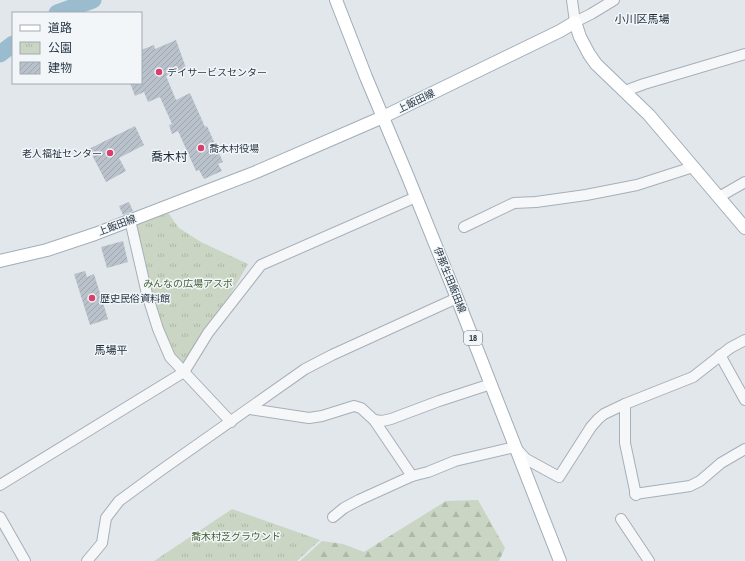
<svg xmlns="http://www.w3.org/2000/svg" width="745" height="561" font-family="'Archivo Narrow','Noto Sans JP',sans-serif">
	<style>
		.forest { fill: url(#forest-firs) }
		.park { fill: url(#park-tufts) }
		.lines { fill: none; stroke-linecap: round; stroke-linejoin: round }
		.river { stroke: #9bbbce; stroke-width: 17 }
		.building { fill: url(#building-hatch) }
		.minor-casing { stroke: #a7afb7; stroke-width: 12 }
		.major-casing { stroke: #a1adb8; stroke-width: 14 }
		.minor { stroke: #f6f7f9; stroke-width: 10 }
		.major { stroke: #fff; stroke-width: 12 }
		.poi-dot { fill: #d93f6c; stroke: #f2f6f9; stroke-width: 1.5 }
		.labels { text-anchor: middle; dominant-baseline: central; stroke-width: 3; stroke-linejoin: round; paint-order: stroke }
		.shield { fill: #f2f6f9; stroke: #65707b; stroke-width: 1 }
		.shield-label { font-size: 9px; font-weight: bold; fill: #293745 }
		.poi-label { font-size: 10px; fill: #293745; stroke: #f2f6f9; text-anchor: start }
		.street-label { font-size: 10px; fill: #293745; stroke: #f2f6f9 }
		.park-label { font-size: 10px; fill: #446235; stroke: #f2f6f9 }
		.neighbourhood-label { font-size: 11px; fill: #1b2836; stroke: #f2f6f9 }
		.quarter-label { font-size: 12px; fill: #1b2836; stroke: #f2f6f9 }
	</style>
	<defs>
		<pattern id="forest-firs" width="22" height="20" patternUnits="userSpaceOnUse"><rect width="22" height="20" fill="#cad6c3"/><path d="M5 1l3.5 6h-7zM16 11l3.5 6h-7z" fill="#aeb8a9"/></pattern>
		<pattern id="park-tufts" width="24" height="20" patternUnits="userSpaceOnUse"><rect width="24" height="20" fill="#cad6c3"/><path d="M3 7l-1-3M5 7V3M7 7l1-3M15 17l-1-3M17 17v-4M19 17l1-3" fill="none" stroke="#aeb8a9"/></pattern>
		<pattern id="building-hatch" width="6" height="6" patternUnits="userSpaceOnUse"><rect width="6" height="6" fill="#b9c1ca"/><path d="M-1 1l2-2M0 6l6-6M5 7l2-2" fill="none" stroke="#9fa6af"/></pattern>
	</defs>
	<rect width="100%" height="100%" fill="#e2e7ec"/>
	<polygon class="forest" points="478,500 505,548 499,561 300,561 322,541 343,544 364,552 446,501"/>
	<g class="park">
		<polygon points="166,210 179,228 201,242 248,264 208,333 184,369 170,355 130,220"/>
		<polygon points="232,509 320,540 297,561 154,561"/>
	</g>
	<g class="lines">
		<g class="river">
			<polyline points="57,13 93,0"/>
			<polyline points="0,54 13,44"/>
		</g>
	</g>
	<g class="building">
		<polygon points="176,40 186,68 166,76 176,100 190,93 205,127 207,126 223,162 218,164 222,171 204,179 199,170 196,171 178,131 172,134 169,125 172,124 160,97 148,102 144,92 135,96 130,83 141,83 141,50 154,45 155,49"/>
		<polygon points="135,126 144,145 119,158 126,171 106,182 89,149"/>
		<polygon points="129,202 133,211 123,215 119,206"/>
		<polygon points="123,241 128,262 107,268 101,247"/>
		<polygon points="85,271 87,277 94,274 108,319 90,325 74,274"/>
	</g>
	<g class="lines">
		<defs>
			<g id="minor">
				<polyline points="572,0 575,22 591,14 614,0"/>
				<polyline points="625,91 644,84 745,54"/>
				<polyline points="719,197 745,182"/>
				<polyline points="130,220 147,294 158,329 170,357 231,422"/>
				<polyline points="464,227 514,203 536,202 586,195 637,185 693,167"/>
				<polyline points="720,355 745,400"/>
				<polyline points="625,404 625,443 636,495"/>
				<polyline points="250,409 309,418 322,416 354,406 361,408 374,420 412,476"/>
				<polyline points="374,420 382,421 391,419 439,401 491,384"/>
				<polyline points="0,485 184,372 208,333 261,265 416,197"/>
				<polyline points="635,494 690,486 700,481 721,463 745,449"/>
				<polyline points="0,517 25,561"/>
				<polyline points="333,517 344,508 359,500 412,476 428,472 455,461 515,447 526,459 559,477 591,427 598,419 604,414 625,404 693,377 730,348 745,340"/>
				<polyline points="621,519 649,561"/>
				<polyline points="87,561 102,543 106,518 119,501 160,471 305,369 332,355 457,298"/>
			</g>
			<g id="major">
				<polyline points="336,0 366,77 408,177 457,298 560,561"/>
				<polyline points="0,261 47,250 95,234 256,172 383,117 560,31 575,22 580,37 589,54 596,64 649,115 745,228"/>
			</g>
		</defs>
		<use href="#minor" class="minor-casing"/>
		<use href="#major" class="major-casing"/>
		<use href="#minor" class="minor"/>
		<use href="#major" class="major"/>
	</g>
	<g class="poi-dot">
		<circle cx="159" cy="72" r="4"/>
		<circle cx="201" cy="148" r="4"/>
		<circle cx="110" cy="153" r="4"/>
		<circle cx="92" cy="298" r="4"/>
	</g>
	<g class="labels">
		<rect class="shield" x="464" y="331" width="18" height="14" rx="3"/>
		<g class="shield-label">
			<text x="473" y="338">18</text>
		</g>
		<g class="poi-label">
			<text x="167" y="72">デイサービスセンター</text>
			<text x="209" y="148">喬木村役場</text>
			<text x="102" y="153" text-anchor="end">老人福祉センター</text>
			<text x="100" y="298">歴史民俗資料館</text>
		</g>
		<g class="street-label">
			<text transform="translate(416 101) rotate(-26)">上飯田線</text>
			<text transform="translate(117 225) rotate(-21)">上飯田線</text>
			<text transform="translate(450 280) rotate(68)">伊那生田飯田線</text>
		</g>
		<g class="park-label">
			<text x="188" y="283">みんなの広場アスボ</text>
			<text x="236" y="536">喬木村芝グラウンド</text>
		</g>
		<g class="neighbourhood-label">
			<text x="642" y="19">小川区馬場</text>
			<text x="111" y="350">馬場平</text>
		</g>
		<g class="quarter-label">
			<text x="169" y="157">喬木村</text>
		</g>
	</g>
	<rect x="12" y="12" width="130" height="72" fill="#f2f6f9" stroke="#a2aab1"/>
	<rect x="20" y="25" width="20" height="6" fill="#ffffff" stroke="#a2aab1"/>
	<text x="48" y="32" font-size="12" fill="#293745">道路</text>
	<rect x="20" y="42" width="20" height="12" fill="url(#park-tufts)" stroke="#a2aab1"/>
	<text x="48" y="52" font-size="12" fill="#293745">公園</text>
	<rect x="20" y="62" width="20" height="12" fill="url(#building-hatch)" stroke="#a2aab1"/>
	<text x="48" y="72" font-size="12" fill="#293745">建物</text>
</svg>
